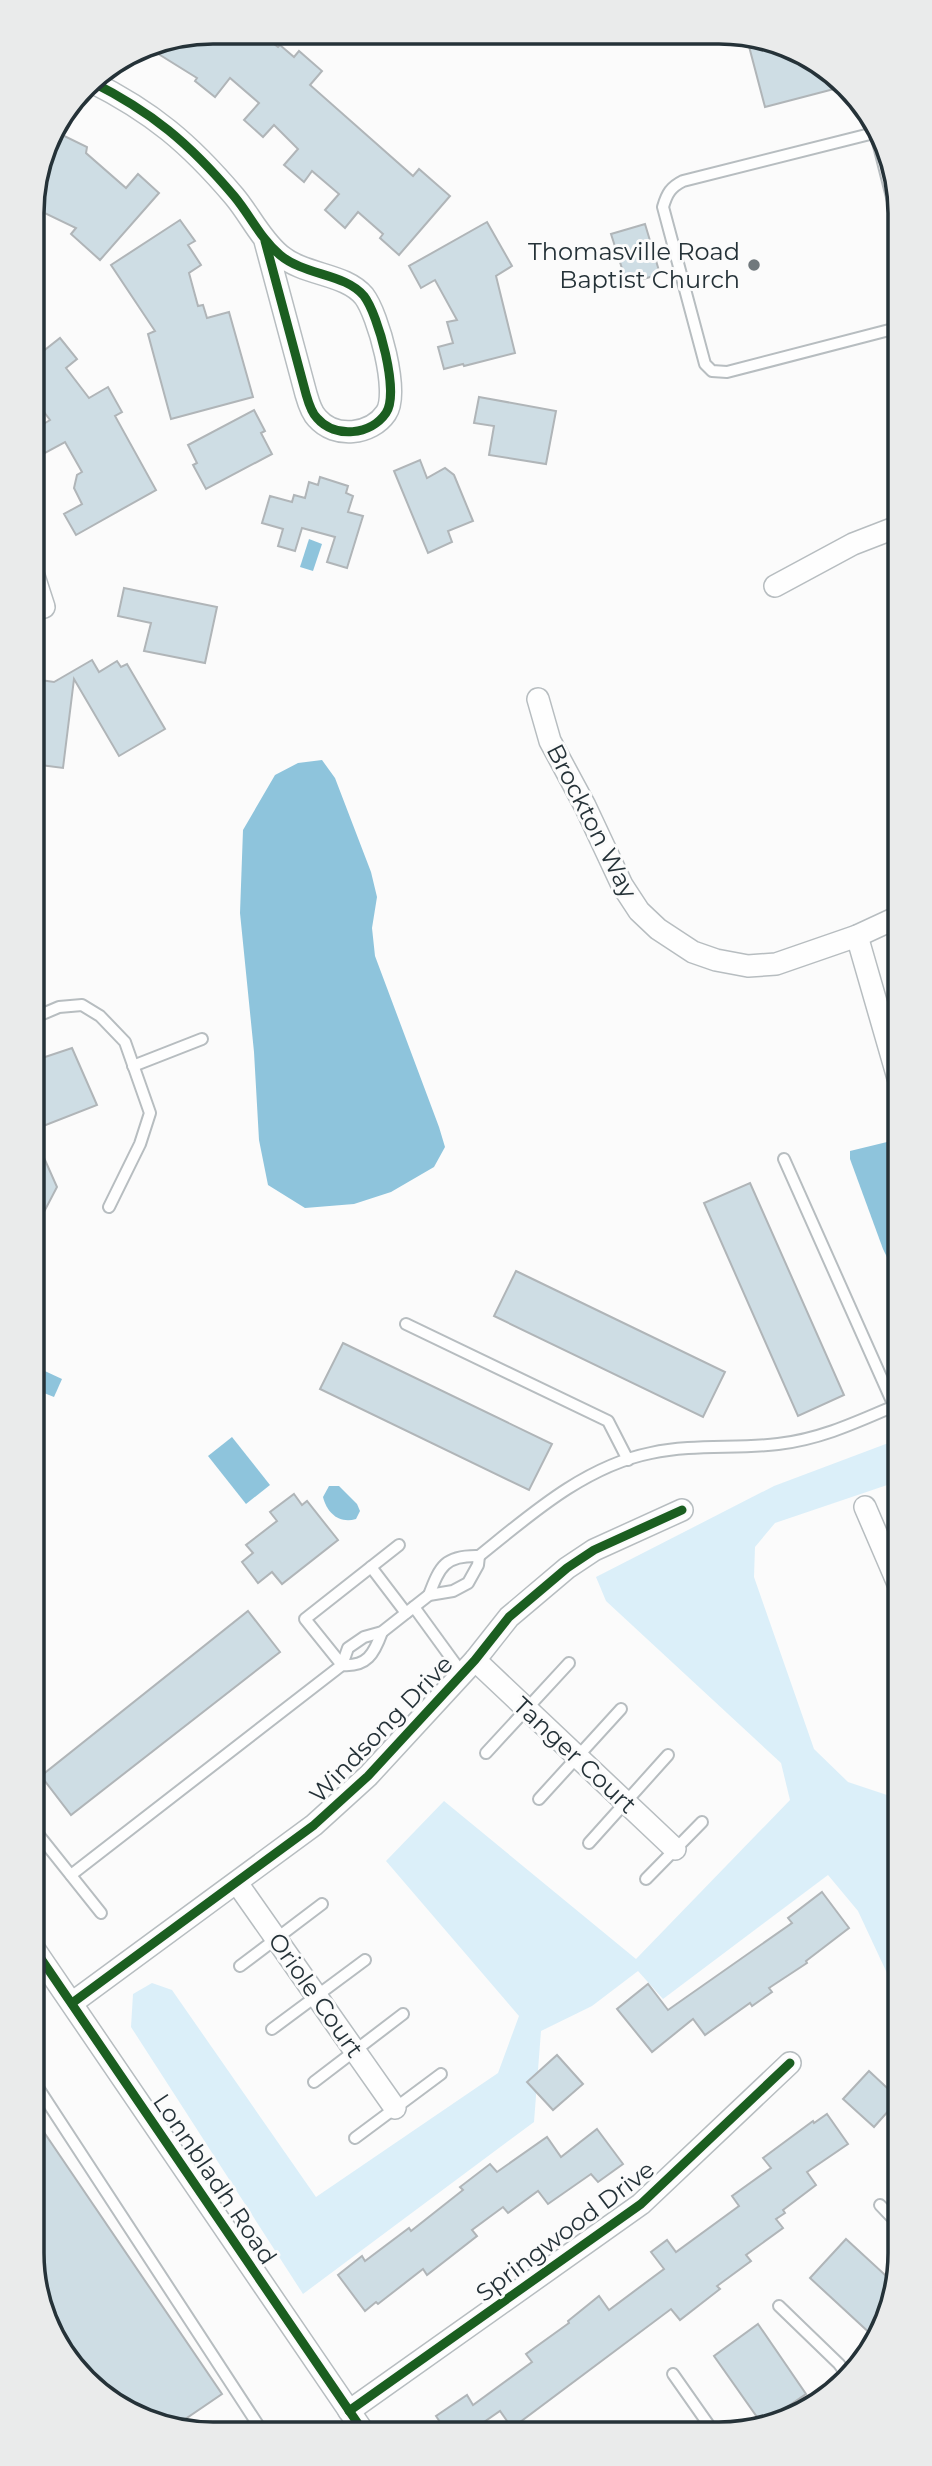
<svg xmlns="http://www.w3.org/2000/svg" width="932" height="2466" font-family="Montserrat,sans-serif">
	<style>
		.green { fill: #dbeff9 }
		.water { fill: #8ec4dc }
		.building { fill: #cedde4; stroke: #b0b5b8; stroke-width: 2 }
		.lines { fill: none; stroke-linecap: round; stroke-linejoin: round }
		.service-casing { stroke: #b7bdc0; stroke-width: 14 }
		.minor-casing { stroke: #b7bdc0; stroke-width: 24 }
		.service { stroke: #fefefe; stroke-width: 10 }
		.minor { stroke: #fefefe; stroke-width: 21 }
		.cycleway-casing { stroke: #fbfbfb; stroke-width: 13 }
		.cycleway { stroke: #1b5e20; stroke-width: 9 }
		.poi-dot { fill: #70787c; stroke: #fbfbfb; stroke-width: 2.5 }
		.labels { text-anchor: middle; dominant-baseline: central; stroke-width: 6; stroke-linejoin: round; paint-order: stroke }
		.poi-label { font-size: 24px; fill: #253238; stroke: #fbfbfb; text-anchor: end }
		.street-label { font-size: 24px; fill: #253238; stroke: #fbfbfb }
		.rim { fill: none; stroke: #253238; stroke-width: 3.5 }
	</style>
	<rect width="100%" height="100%" fill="#fbfbfb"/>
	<polygon class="green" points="899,1439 899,1481 775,1523 755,1547 754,1577 814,1749 848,1782 899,1799 900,2001 858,1911 828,1875 663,1999 638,1971 592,2006 541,2031 534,2122 303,2294 131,2027 133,1994 152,1983 172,1990 316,2197 498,2073 519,2016 386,1861 444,1801 636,1959 790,1800 781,1763 606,1601 596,1577 774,1486"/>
	<g class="water">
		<polygon points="309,539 322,544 313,571 300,567"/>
		<polygon points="322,760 335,778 371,872 377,897 372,928 375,956 439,1127 445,1147 434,1167 391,1192 354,1204 305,1208 268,1185 259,1140 254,1052 240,913 243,830 275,775 298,763"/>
		<polygon points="887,1142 898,1142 899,1282 883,1249 850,1159 850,1151"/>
		<polygon points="34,1366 62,1379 54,1397 34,1389"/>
		<polygon points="232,1437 270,1485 246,1504 208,1456"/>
		<path d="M 329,1486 L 339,1486 L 357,1504 L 360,1511 L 356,1519 C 339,1524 327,1513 323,1497 Z"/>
	</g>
	<g class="building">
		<polygon points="213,32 258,32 278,47 280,45 294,57 299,51 322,71 310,85 413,176 419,169 450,196 399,255 380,238 383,234 358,212 345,228 325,210 339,194 312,171 304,182 284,165 298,149 274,125 263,137 244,120 259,103 230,78 215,97 195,81 197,78 144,45"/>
		<polygon points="746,35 755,35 831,76 834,89 765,107"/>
		<polygon points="52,130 87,147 86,153 126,188 138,174 159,193 100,260 71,234 76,228 32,207"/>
		<polygon points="180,220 195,241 188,245 201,265 189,273 198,306 203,305 207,318 229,312 253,397 171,419 148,334 155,331 111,265"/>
		<polygon points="487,222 512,266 496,276 515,353 464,366 463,364 444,369 438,347 453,343 447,322 457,320 435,280 421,288 409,266"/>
		<polygon points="645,224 660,274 627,284 611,234"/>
		<polygon points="60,338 77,359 66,368 89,398 108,387 122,412 115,416 156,490 76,535 64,514 82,504 74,488 77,475 82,472 65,442 45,453 32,431 50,420 32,396 32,360"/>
		<polygon points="479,397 556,411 546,464 489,455 494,426 474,423"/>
		<polygon points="254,410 265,431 261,433 272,454 206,489 193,465 197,463 188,445"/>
		<polygon points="420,460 427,478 445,468 454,475 473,521 448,531 452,542 428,553 394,471"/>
		<polygon points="320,477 348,486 346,493 353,496 348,512 363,516 347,568 327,562 335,537 302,528 295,551 278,546 283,529 262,523 270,496 292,502 294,495 305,498 309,482 318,485"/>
		<polygon points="124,588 217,607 205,663 144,651 151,623 118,616"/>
		<polygon points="92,660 99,672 117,661 121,667 127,664 165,729 119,756 74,679 63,768 33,764 33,679 54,682"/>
		<polygon points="72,1048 97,1105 33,1130 33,1061"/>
		<polygon points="33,1133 57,1187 33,1233"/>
		<polygon points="750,1183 844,1395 798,1416 704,1203"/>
		<polygon points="516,1271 725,1372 703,1417 494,1316"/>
		<polygon points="343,1343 552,1444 529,1490 320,1389"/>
		<polygon points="294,1494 302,1505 307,1501 338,1540 282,1584 272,1572 258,1583 242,1562 253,1553 246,1545 277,1521 270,1512"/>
		<polygon points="248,1611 280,1652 71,1815 41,1776"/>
		<polygon points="822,1892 849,1928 806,1961 807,1963 769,1988 772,1992 752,2006 750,2003 705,2035 693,2019 652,2052 617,2009 648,1984 668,2010 792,1923 788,1918"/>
		<polygon points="557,2055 583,2084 553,2110 527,2082"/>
		<polygon points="869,2071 899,2099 874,2127 843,2099"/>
		<polygon points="827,2114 848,2144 807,2172 816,2185 783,2210 785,2213 776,2219 783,2228 746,2255 751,2261 717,2286 720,2289 680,2320 671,2309 512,2428 500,2411 471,2431 446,2431 436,2416 467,2395 473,2405 532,2362 526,2354 569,2323 568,2321 599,2296 609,2310 664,2269 651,2252 667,2240 676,2252 739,2206 732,2196 771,2168 763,2158 813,2121 814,2123"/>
		<polygon points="35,2119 222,2394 172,2428 85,2382 35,2289"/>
		<polygon points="597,2129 623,2164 598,2182 591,2174 548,2204 538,2191 508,2213 503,2207 472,2230 477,2236 427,2275 423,2269 378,2304 376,2302 365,2311 338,2275 362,2256 365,2261 409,2228 411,2231 463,2190 460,2187 490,2164 497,2172 547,2137 561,2157"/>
		<polygon points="846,2239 896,2285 887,2322 874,2337 810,2278"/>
		<polygon points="758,2324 806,2394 762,2424 714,2356"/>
	</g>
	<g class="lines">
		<defs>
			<g id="service">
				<path d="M 874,133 L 683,181 C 671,187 667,193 663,207 L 705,364 L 712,371 L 727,372 L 897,328"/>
				<polyline points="878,142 897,217"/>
				<polyline points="33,1018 59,1007 82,1005 100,1016 125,1042 150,1113 140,1144 109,1207"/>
				<polyline points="133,1066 202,1039"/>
				<polyline points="784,1159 894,1406"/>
				<polyline points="406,1324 608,1421 628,1460"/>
				<polyline points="371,1567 406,1613"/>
				<path d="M 429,1595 C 440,1566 445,1555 479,1556 C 530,1515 585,1466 651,1453 C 693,1444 736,1449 778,1444 C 822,1439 859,1421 899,1404"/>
				<polyline points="414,1607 462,1673"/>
				<path d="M 382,1632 C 374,1654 367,1667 342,1665 L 305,1619 L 399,1545"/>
				<polyline points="486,1753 569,1663"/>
				<polyline points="539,1799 621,1709"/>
				<polyline points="34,1829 101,1913"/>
				<polyline points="589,1843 668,1755"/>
				<polyline points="71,1875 342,1665 348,1648 364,1637 382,1632 429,1595 453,1591 468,1583 478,1565 479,1556"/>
				<polyline points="646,1879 702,1822"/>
				<polyline points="240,1966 322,1904"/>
				<polyline points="272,2029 365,1960"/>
				<polyline points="314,2082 403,2014"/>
				<polyline points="35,2083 262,2431"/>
				<polyline points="355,2138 441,2074"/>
				<polyline points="880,2205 900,2226"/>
				<polyline points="779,2306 839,2364 849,2378"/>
				<polyline points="673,2374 713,2431"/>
			</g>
			<g id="minor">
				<path d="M 90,81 C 152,112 189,143 234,196 C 250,215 260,238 280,255 C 305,276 345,273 364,296 C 378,314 400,393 386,413 C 371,435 335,439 317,418 C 311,412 308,401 306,394 L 265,241"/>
				<polyline points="32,570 44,607"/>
				<polyline points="775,586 853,544 897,527"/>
				<polyline points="538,699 550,741 585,806 622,885 639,911 658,929 693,952 716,960 748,966 776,964 857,936 898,917"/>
				<polyline points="857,936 898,1078"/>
				<polyline points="865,1507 899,1586"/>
				<polyline points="475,1660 675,1849"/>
				<polyline points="237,1883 395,2108"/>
				<polyline points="35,1950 363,2431"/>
				<polyline points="72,2003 314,1825 368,1776 475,1660 509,1617 567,1568 594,1550 682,1510"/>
				<polyline points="349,2411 641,2204 790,2063"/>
			</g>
		</defs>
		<use href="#service" class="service-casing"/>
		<use href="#minor" class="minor-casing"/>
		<use href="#service" class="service"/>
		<use href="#minor" class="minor"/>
		<defs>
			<g id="cycleway">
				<path d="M 90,81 C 152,112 189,143 234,196 C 250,215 260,238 280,255 C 305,276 345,273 364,296 C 378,314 400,393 386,413 C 371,435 335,439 317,418 C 311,412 308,401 306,394 L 265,241"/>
				<polyline points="35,1950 363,2431"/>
				<polyline points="72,2003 314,1825 368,1776 475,1660 509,1617 567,1568 594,1550 682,1510"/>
				<polyline points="349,2411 641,2204 790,2063"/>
			</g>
		</defs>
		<use href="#cycleway" class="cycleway-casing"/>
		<use href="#cycleway" class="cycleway"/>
	</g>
	<circle class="poi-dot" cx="754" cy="265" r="7"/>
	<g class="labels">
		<g class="poi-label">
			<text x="740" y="251">Thomasville Road<tspan x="740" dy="28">Baptist Church</tspan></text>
		</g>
		<g class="street-label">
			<text transform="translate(592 821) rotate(63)">Brockton Way</text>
			<text transform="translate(381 1729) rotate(-46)">Windsong Drive</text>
			<text transform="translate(575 1755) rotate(43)">Tanger Court</text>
			<text transform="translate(316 1995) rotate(55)">Oriole Court</text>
			<text transform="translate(215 2179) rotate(56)">Lonnbladh Road</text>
			<text transform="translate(565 2231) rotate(-37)">Springwood Drive</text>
		</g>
	</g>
	<path d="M0 0H932V2466H0ZM213 44H719A169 169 0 0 1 888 213V2253A169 169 0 0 1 719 2422H213A169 169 0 0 1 44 2253V213A169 169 0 0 1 213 44Z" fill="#eaebeb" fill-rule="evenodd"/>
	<path class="rim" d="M213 44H719A169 169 0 0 1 888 213V2253A169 169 0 0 1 719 2422H213A169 169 0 0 1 44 2253V213A169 169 0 0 1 213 44Z"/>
</svg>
